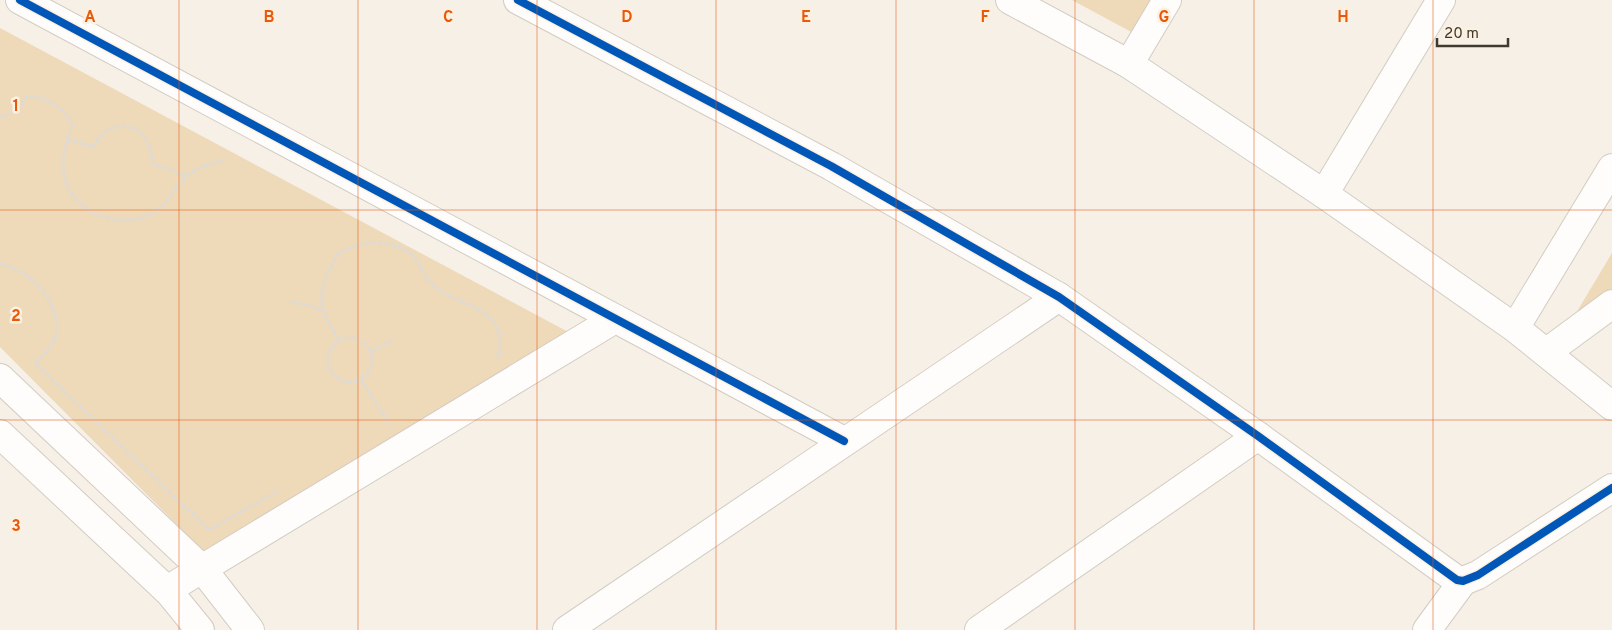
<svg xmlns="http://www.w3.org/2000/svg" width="1612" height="630" font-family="Overpass,sans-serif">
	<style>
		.green { fill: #eed9b9 }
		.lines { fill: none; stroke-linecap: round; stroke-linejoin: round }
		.minor-casing { stroke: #d3ccc3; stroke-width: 30 }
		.path { stroke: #dcdbd8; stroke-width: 3; stroke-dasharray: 4 2.5; stroke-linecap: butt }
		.minor { stroke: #fefdfb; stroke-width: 28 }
		.cycleway-casing { stroke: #fcf1e1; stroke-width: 11 }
		.cycleway { stroke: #0057b8; stroke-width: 8 }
		.grid { fill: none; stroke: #e8590c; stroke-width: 1; stroke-opacity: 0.55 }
		.grid-label { font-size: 16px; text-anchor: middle; font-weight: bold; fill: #e8590c; stroke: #fcf1e1; stroke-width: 5; stroke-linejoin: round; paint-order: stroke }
	</style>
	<rect width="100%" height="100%" fill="#f6f0e7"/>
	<g class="green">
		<polygon points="1072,0 1170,0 1148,41"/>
		<polygon points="0,28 572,334 203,551 0,347"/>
		<polygon points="1612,253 1612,299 1566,330"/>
	</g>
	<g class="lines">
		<defs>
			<g id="minor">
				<polyline points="20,0 844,441"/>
				<polyline points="518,0 831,166 1059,297 1258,436 1457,580 1463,581 1478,575 1612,488"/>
				<polyline points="1010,0 1129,64 1324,194 1515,328 1612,406"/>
				<polyline points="1129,64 1167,0"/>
				<polyline points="1324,194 1441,0"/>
				<polyline points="1515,328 1612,168"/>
				<polyline points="1547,352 1612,304"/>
				<polyline points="0,378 204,571 250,630"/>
				<polyline points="0,434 169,592 200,630"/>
				<polyline points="167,590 615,319"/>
				<polyline points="567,630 1059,297"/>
				<polyline points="979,630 1258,436"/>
				<polyline points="1427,630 1463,581"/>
			</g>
		</defs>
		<use href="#minor" class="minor-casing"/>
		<g class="path">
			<path d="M 0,117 L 16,112 L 28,96 C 49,97 61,108 73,124 C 63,147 57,176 74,197 C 92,220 130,228 156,211 C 169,202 175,188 186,177 C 196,167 211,164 224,161"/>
			<path d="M 67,139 L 93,147 C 111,112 154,124 152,163 L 186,176"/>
			<path d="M 0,264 C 30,269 62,303 56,335 C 53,346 43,355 35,363 L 209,530 L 279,490"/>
			<polyline points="291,302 309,305 323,311"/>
			<circle cx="350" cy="360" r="22"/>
			<path d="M 339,340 C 334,331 327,322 324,312 C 316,292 330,269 339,252 C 361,244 374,238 398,247 C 421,255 417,270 433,285 C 454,305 498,305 500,340 C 500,346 500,353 498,359"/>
			<polyline points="372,352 391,340"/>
			<polyline points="361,379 390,425"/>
		</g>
		<use href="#minor" class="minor"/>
		<defs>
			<g id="cycleway">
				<polyline points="20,0 844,441"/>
				<polyline points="518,0 831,166 1059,297 1258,436 1457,580 1463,581 1478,575 1612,488"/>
			</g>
		</defs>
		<use href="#cycleway" class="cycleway-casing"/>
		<use href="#cycleway" class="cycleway"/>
	</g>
	<path class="grid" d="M 179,0 L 179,630M 358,0 L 358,630M 537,0 L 537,630M 716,0 L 716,630M 896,0 L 896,630M 1075,0 L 1075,630M 1254,0 L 1254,630M 1433,0 L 1433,630M 0,210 L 1612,210M 0,420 L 1612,420"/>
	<g class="grid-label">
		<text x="90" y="22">A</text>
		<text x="269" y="22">B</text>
		<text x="448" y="22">C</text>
		<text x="627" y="22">D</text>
		<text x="806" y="22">E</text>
		<text x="985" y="22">F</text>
		<text x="1164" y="22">G</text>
		<text x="1343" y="22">H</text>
		<text x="16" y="111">1</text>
		<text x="16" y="321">2</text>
		<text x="16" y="531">3</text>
	</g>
	<path d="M1437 38v8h71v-8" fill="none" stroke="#40392e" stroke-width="2.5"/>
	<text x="1444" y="38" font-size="15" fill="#40392e" stroke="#fcf1e1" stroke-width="4" paint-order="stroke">20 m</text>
</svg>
